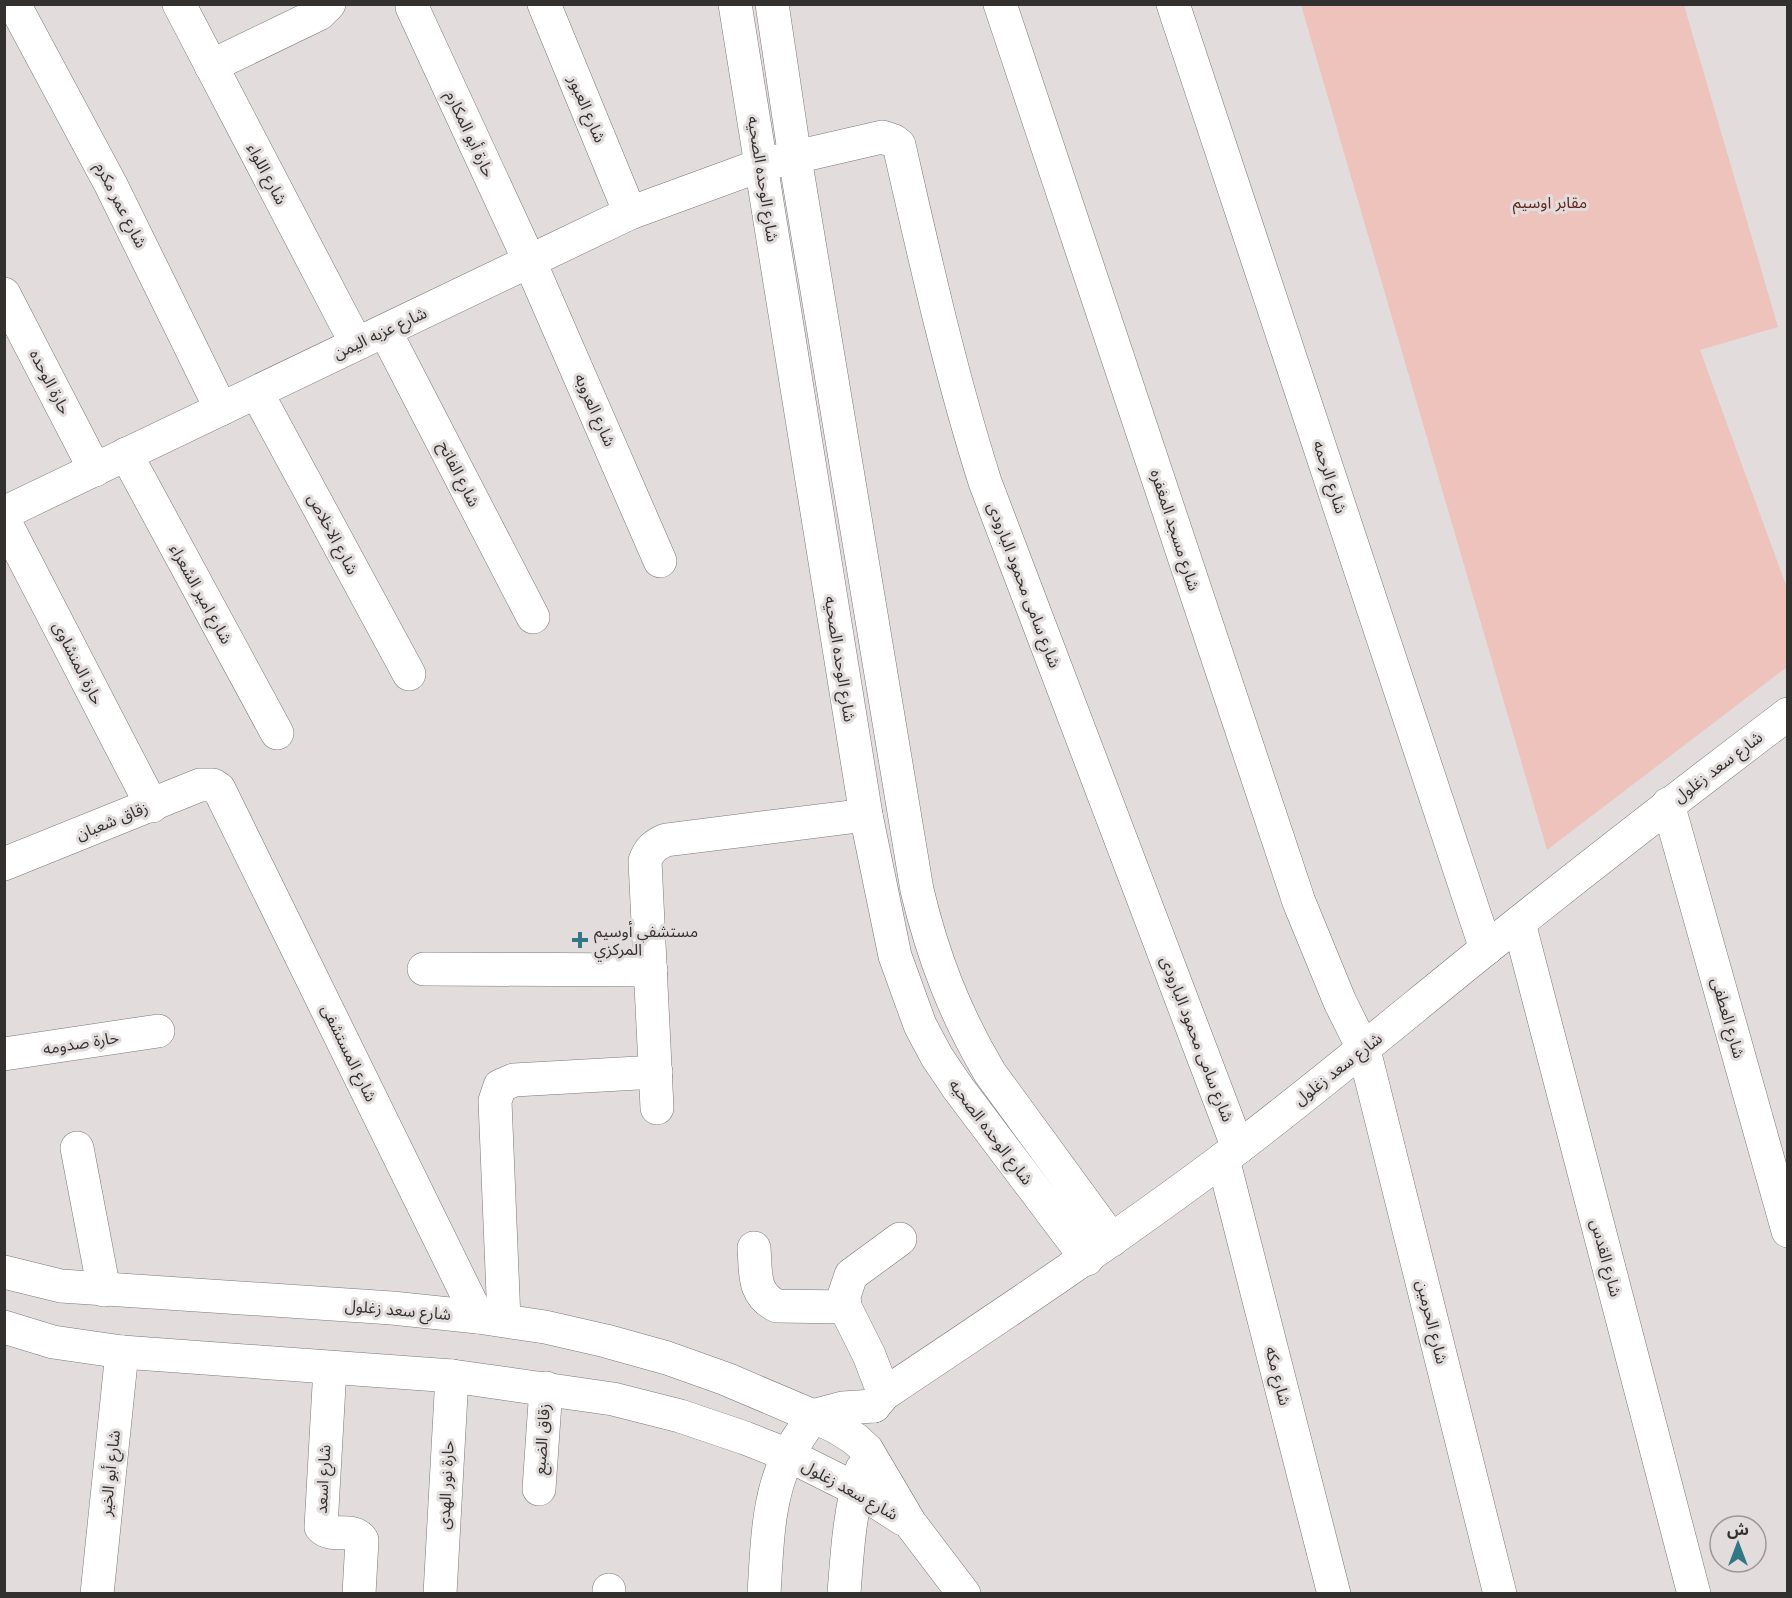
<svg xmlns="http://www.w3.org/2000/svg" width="1792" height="1598" font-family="Arial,'Noto Sans Arabic',sans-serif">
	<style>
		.green { fill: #edc3bb }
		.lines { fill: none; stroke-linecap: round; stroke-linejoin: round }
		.minor-casing { stroke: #7b7776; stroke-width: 34 }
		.minor { stroke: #fff; stroke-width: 33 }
		.poi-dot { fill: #317784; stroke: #e2dddc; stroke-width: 2 }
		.labels { text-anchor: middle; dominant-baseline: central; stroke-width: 6; stroke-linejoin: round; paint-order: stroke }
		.street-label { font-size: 16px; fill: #333130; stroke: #e2dddc }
		.park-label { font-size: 16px; fill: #62251b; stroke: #e2dddc }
		.poi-label { font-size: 16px; fill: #333130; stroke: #e2dddc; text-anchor: start }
	</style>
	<rect width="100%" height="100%" fill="#e2dddc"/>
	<polygon class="green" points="1301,5 1684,5 1778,327 1700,350 1787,588 1787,667 1547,850"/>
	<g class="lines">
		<defs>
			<g id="minor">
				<polyline points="14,4 111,185 221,409"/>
				<polyline points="179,4 356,343"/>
				<polyline points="544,4 630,213"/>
				<polyline points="735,4 866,815 895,956 920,1025 937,1057 958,1088 1087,1259"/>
				<path d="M 772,4 L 795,158 L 917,890 C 933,957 955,1014 990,1073 L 1112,1240"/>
				<polyline points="1000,4 1299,902 1340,1002 1364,1050 1500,1594"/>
				<polyline points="1173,4 1486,949"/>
				<polyline points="412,7 529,260 660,561"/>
				<polyline points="211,66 319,14 329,4"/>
				<polyline points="4,294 95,470"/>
				<polyline points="385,331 533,617"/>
				<polyline points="257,393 409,674"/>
				<polyline points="126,454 277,733"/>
				<path d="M 4,513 L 630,213 L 761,165 L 882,137 L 894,141 L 899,145 C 925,259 950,372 985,482 L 1238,1148"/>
				<polyline points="4,520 152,806"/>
				<polyline points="1668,804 1788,1231"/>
				<polyline points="4,864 200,785 213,785 219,789 478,1317"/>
				<polyline points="1519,923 1694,1594"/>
				<polyline points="424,969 651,970"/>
				<polyline points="4,1054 158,1031"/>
				<path d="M 657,1108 L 645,861 C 649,850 654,845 666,840 L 866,815"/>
				<polyline points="77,1148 104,1290"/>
				<polyline points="1223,1159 1334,1594"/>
				<path d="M 754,1248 C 756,1272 752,1294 777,1306 L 845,1307"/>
				<polyline points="4,1272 61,1286 392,1308 478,1317 545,1327 606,1341 667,1358 726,1379 813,1416 836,1427 855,1439 867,1450 910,1523 964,1594"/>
				<polyline points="504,1320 495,1101 500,1086 514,1080 656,1072"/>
				<polyline points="4,1327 53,1342 122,1352 452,1376 613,1399 680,1416 745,1438 788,1455 856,1489 903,1519"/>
				<path d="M 330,1368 L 321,1527 C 332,1539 353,1526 362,1540 L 359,1594"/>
				<polyline points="884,1394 869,1355 845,1307 844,1296 851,1275 900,1239"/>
				<path d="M 874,1406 L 884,1394 C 1004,1314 1124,1234 1239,1147 C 1323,1083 1404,1015 1487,948 C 1586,869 1686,791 1788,714"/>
				<polyline points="539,1489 546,1388"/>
				<polyline points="97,1594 122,1352"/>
				<polyline points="440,1594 452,1376"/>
				<polyline points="609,1594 609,1590"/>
				<path d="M 764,1594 C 767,1548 767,1498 788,1456 C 794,1442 805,1429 813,1416 L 843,1408 L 874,1406"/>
				<path d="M 844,1594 C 847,1552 850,1509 862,1469"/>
			</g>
		</defs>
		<use href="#minor" class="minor-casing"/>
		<use href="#minor" class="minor"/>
	</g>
	<path class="poi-dot" d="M577 931h6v6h6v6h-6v6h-6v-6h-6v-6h6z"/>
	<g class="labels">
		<g class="street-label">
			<text transform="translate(587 109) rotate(67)">شارع العبور</text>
			<text transform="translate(470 134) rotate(65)">حارة أبو المكارم</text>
			<text transform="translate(267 174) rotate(62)">شارع اللواء</text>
			<text transform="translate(763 179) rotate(81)">شارع الوحده الصحيه</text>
			<text transform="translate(121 205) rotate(63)">شارع عمر مكرم</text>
			<text transform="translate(380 333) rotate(-25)">شارع عزبه اليمن</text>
			<text transform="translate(50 382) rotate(63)">حارة الوحده</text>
			<text transform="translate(595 410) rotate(66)">شارع العروبه</text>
			<text transform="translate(459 474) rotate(63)">شارع الفاتح</text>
			<text transform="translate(1330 477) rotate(72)">شارع الرحمه</text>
			<text transform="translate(1175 530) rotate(72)">شارع مسجد المغفره</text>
			<text transform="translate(333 534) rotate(62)">شارع الاخلاص</text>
			<text transform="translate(1024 585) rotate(69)">شارع سامى محمود البارودى</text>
			<text transform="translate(201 594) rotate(61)">شارع امير الشعراء</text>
			<text transform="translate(840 659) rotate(81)">شارع الوحده الصحيه</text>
			<text transform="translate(78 663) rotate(63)">حارة المنشاوى</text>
			<text transform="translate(1718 767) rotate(-37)">شارع سعد زغلول</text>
			<text transform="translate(112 821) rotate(-22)">زقاق شعبان</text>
			<text transform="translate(1728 1018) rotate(74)">شارع العطفى</text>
			<text transform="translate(1197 1039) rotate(69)">شارع سامى محمود البارودى</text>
			<text transform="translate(81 1043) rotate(-9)">حارة صدومه</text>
			<text transform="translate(349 1053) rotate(64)">شارع المستشفى</text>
			<text transform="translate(1338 1069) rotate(-38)">شارع سعد زغلول</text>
			<text transform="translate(991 1132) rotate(53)">شارع الوحده الصحيه</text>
			<text transform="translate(1606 1258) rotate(75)">شارع القدس</text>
			<text transform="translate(398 1310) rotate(5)">شارع سعد زغلول</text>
			<text transform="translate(1432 1322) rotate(76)">شارع الحرمين</text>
			<text transform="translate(1278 1376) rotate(76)">شارع مكه</text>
			<text transform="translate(542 1439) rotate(-86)">زقاق الضبع</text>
			<text transform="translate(110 1473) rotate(-84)">شارع أبو الخير</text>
			<text transform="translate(323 1479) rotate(-87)">شارع اسعد</text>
			<text transform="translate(446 1485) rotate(-87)">حارة نور الهدى</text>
			<text transform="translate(850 1490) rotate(29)">شارع سعد زغلول</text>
		</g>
		<g class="park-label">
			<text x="1550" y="202">مقابر اوسيم</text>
		</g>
		<g class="poi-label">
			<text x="594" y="931">مستشفي أوسيم<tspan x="594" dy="18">المركزي</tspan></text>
		</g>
	</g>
	<rect width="1792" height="1598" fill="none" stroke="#333130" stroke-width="12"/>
	<g transform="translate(1738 1544)"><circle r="28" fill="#e2dddc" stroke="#9c9897" stroke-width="1.5"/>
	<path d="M0-4.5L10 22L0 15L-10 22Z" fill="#317784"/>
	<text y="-9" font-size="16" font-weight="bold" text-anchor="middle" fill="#333130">ش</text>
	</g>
</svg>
